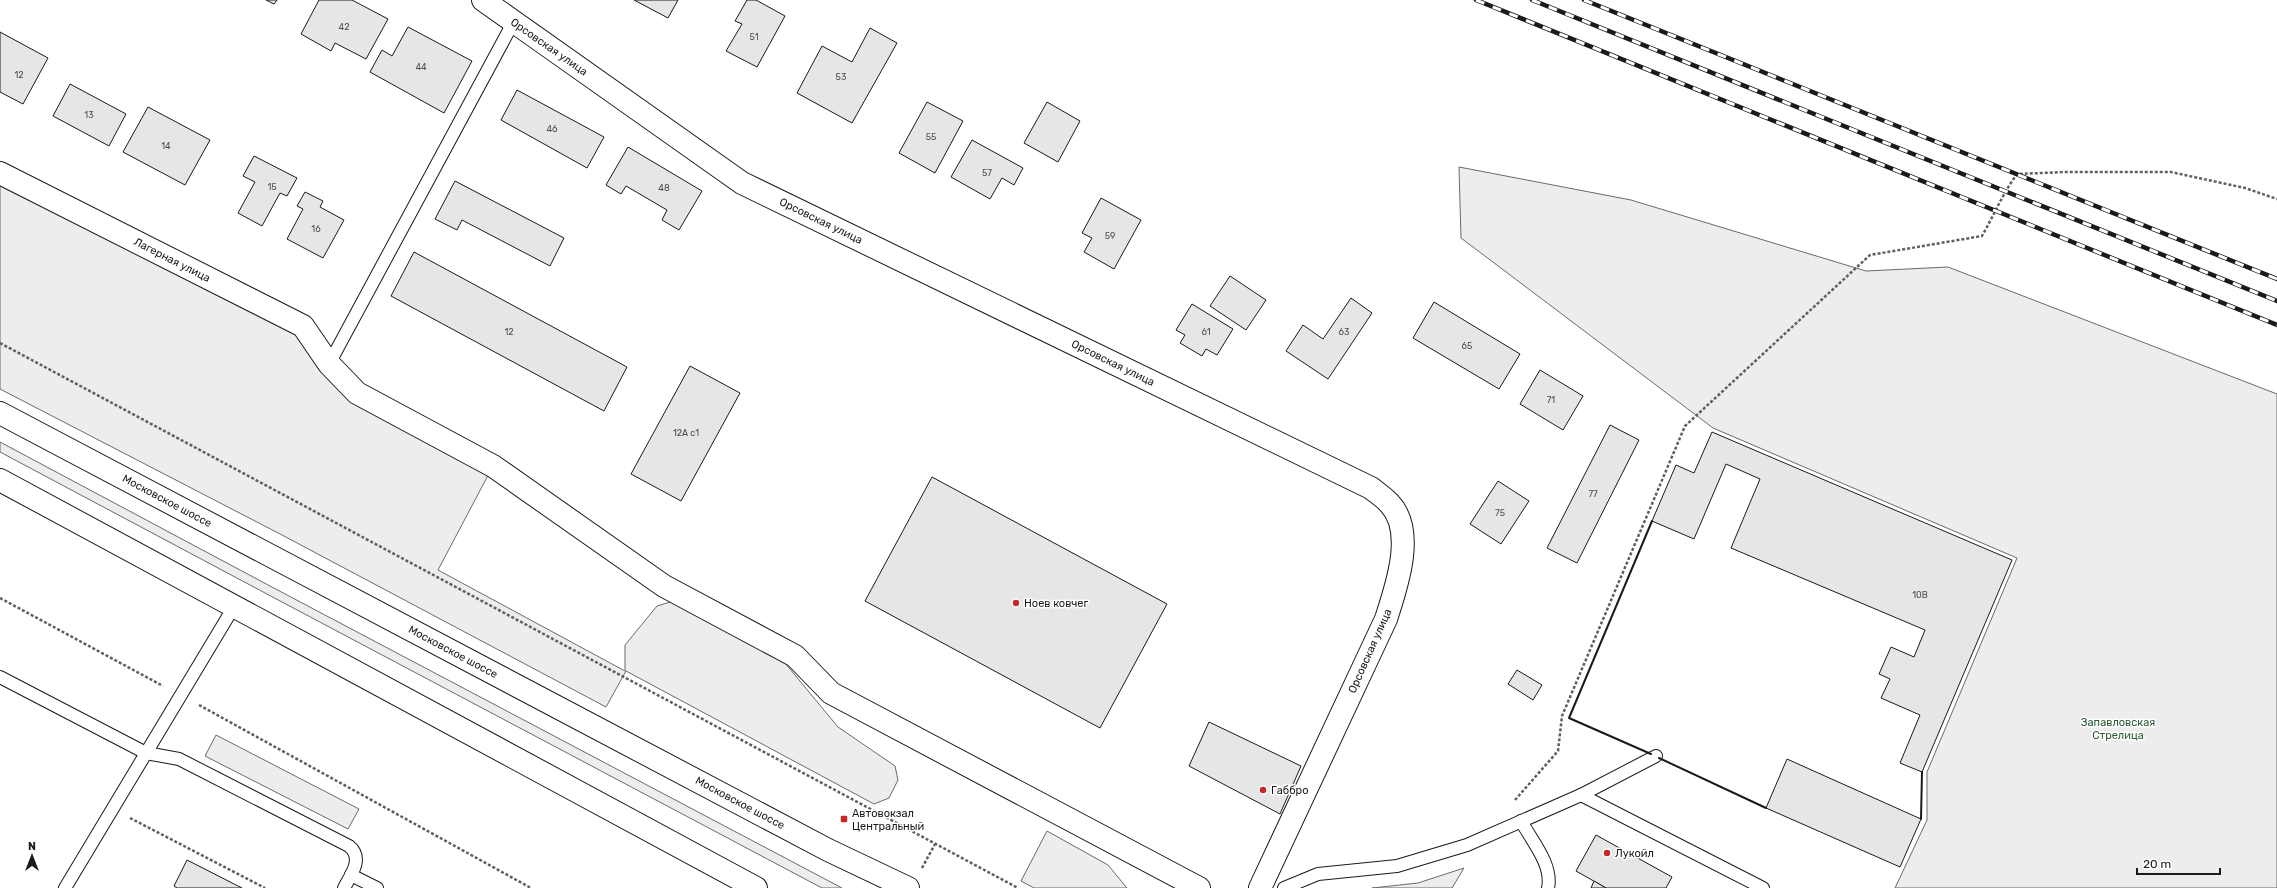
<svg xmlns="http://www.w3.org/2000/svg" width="2277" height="888" font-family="Rubik,sans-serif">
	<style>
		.built { fill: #ededed; stroke: #6a6a6a }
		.building { fill: #e6e6e6; stroke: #1a1a1a }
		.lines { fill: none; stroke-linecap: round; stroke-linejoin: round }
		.lane-casing { stroke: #1a1a1a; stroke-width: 14 }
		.street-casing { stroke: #1a1a1a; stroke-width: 24 }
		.primary-casing { stroke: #1a1a1a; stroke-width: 24 }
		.path { stroke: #5f5f5f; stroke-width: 2.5; stroke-dasharray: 3 2; stroke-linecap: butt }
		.lane { stroke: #fff; stroke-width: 12 }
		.street { stroke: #fff; stroke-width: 22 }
		.primary { stroke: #fff; stroke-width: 22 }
		.rail-casing { stroke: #1a1a1a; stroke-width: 4.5 }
		.rail { stroke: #fff; stroke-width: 3; stroke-dasharray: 9; stroke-linecap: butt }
		.wall { stroke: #1a1a1a; stroke-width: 2 }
		.poi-dot { fill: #c62828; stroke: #fff; stroke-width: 1.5 }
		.labels { text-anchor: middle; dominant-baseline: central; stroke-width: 3; stroke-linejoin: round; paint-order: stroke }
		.number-label { font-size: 9px; fill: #4d4d4d }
		.street-label { font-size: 11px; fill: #1a1a1a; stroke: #fff }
		.poi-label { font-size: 11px; fill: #1a1a1a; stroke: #fff; text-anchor: start }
		.park-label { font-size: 11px; fill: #2b5a34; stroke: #fff }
	</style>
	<rect width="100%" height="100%" fill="#fff"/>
	<g class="built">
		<polygon points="1459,167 1631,200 1866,271 1948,267 2277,394 2277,888 1895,888 1927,820 1927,772 2017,558 1713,428 1461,238"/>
		<polygon points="0,173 303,326 329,364 493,466 438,570 625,671 625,645 657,606 677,600 780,657 838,727 895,766 898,780 889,798 874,804 626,671 606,707 282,535 0,389"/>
		<polygon points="0,442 270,586 842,888 822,888 265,593 0,452"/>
		<polygon points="216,735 359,809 348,829 205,756"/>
		<polygon points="1047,831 1108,865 1127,888 1034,888 1021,881"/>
		<polygon points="1464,868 1452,888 1372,888 1418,883"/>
	</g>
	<g class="building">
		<polygon points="266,0 277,0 274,4"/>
		<polygon points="319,0 352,0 388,19 366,59 335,43 331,51 301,34"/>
		<polygon points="634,0 678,0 668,18"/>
		<polygon points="747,0 756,0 785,16 757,67 726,51 742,24 735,21"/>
		<polygon points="408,27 472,61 444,113 370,72 382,50 392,56"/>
		<polygon points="870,28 897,43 852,123 797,93 822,46 852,62"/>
		<polygon points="0,32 48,58 23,104 0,92"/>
		<polygon points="70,84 126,114 109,146 53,116"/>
		<polygon points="517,90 604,137 587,168 501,120"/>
		<polygon points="927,102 963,121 935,173 899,153"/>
		<polygon points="1047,102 1080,121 1058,162 1024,143"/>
		<polygon points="148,107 210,140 185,185 123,152"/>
		<polygon points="972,140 1023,168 1014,185 1002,178 990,199 951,177"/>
		<polygon points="628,147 702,191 679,230 662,220 667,210 626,186 621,194 606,185"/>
		<polygon points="254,156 297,178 287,196 280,193 262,226 238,213 255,182 243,176"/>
		<polygon points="455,181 564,238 550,266 462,220 457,230 435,219"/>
		<polygon points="305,192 323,201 320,207 344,220 323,258 287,239 303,209 297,206"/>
		<polygon points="1101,198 1141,220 1114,269 1084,252 1092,238 1082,233"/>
		<polygon points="414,252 627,367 604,411 391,296"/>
		<polygon points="1230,276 1266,300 1246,330 1210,306"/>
		<polygon points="1351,298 1372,313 1328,379 1286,351 1303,325 1323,339"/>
		<polygon points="1434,302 1520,354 1499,389 1413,338"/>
		<polygon points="1192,304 1233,329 1217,355 1206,349 1202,356 1180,343 1185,335 1176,330"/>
		<polygon points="690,366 740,393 681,501 631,474"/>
		<polygon points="1540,370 1583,396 1563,430 1520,404"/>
		<polygon points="1610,425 1639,440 1577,563 1547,548"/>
		<polygon points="1712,432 2012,560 1922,772 1900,763 1920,715 1881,698 1890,679 1879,674 1891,647 1914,657 1925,630 1731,548 1760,479 1726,464 1694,539 1652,521 1676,465 1694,473"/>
		<polygon points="932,477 1167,604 1100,728 865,601"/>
		<polygon points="1498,481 1529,501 1501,544 1470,524"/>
		<polygon points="1517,670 1542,685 1533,700 1508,684"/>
		<polygon points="1209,722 1301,766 1280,814 1189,766"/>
		<polygon points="1787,759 1921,819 1900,867 1766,808"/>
		<polygon points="1596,835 1672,877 1666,888 1606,888 1576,871"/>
		<polygon points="187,860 242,888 177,888 174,886"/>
		<polygon points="1594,881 1606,888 1591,888"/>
	</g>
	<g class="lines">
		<defs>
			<g id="lane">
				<polyline points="329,364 514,21"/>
				<path d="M 0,677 L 146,753 L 179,759 L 349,846 C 364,858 351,875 344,888"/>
				<polyline points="1581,795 1763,888"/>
				<path d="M 1521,821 C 1532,841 1553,865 1548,888"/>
				<polyline points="351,875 377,888"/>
				<polyline points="65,888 235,605"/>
				<polyline points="1284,888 1318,874 1397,866 1467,845 1581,795 1656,756"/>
			</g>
			<g id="street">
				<path d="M 483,0 L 742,183 L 1371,488 C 1377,493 1385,498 1390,504 C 1416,532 1396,588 1386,619 L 1260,888"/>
				<polyline points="0,173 303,326 329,364 357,393 493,466 664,586 795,656 831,693 1199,888"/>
			</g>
			<g id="primary">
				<polyline points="0,413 828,850 908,888"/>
				<polyline points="0,480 756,888"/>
			</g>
		</defs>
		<use href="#lane" class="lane-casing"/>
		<use href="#street" class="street-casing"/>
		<use href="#primary" class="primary-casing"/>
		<g class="path">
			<polyline points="0,343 1018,888"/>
			<polyline points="0,598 163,686"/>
			<polyline points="199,705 531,888"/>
			<path d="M 1515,800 L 1558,751 L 1562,716 L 1685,426 L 1870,255 L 1982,236 C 1994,215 2003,193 2017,174 L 2065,172 L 2171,172 L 2245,188 L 2277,199"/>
			<polyline points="130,818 265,888"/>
			<polyline points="922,868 935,844"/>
		</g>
		<use href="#lane" class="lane"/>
		<use href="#street" class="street"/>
		<use href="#primary" class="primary"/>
		<defs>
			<g id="rail">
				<polyline points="1476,0 2277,325"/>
				<polyline points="1532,0 2277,301"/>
				<polyline points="1584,0 2277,279"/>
			</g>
		</defs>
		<use href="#rail" class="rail-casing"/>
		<use href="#rail" class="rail"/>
		<g class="wall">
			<polyline points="1651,754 1569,718 1652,521"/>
			<polyline points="1659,758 1766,808"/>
			<polyline points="1921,819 1922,772"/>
		</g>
	</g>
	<g class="poi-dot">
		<circle cx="1016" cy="603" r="4"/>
		<circle cx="1263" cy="790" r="4"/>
		<rect x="840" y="815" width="8" height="8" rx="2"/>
		<circle cx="1607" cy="853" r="4"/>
	</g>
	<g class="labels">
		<g class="number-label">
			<text x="344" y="27">42</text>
			<text x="754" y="37">51</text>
			<text x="421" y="67">44</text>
			<text x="19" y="75">12</text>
			<text x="841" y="77">53</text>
			<text x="89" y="115">13</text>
			<text x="552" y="129">46</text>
			<text x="931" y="137">55</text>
			<text x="166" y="146">14</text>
			<text x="987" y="173">57</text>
			<text x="272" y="187">15</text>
			<text x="664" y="188">48</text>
			<text x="316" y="229">16</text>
			<text x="1110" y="236">59</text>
			<text x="509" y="332">12</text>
			<text x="1206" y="332">61</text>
			<text x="1344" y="332">63</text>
			<text x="1467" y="346">65</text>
			<text x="1551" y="400">71</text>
			<text x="686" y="433">12А с1</text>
			<text x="1593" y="494">77</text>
			<text x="1500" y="513">75</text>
			<text x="1920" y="595">10В</text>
		</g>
		<g class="street-label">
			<text transform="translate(549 47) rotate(35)">Орсовская улица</text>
			<text transform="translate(821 221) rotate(26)">Орсовская улица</text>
			<text transform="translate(172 260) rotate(27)">Лагерная улица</text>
			<text transform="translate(1113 363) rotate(26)">Орсовская улица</text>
			<text transform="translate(167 501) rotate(28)">Московское шоссе</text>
			<text transform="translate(1370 651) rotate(-66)">Орсовская улица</text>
			<text transform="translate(453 652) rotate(28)">Московское шоссе</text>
			<text transform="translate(740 803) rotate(28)">Московское шоссе</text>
		</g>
		<g class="poi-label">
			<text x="1024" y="603">Ноев ковчег</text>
			<text x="1271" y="790">Габбро</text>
			<text x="852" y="813">Автовокзал<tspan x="852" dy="13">Центральный</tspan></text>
			<text x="1615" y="853">Лукойл</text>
		</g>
		<g class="park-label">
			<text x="2118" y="722">Запавловская<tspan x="2118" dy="13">Стрелица</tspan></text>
		</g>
	</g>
	<g transform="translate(32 856)" stroke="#ffffff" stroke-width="3" paint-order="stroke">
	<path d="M0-3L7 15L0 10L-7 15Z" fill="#1a1a1a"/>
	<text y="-6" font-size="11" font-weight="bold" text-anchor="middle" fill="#1a1a1a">N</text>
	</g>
	<path d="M2137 868v6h83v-6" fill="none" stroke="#1a1a1a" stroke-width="2"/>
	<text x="2143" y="868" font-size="12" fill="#1a1a1a" stroke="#ffffff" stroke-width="3" paint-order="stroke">20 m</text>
</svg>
